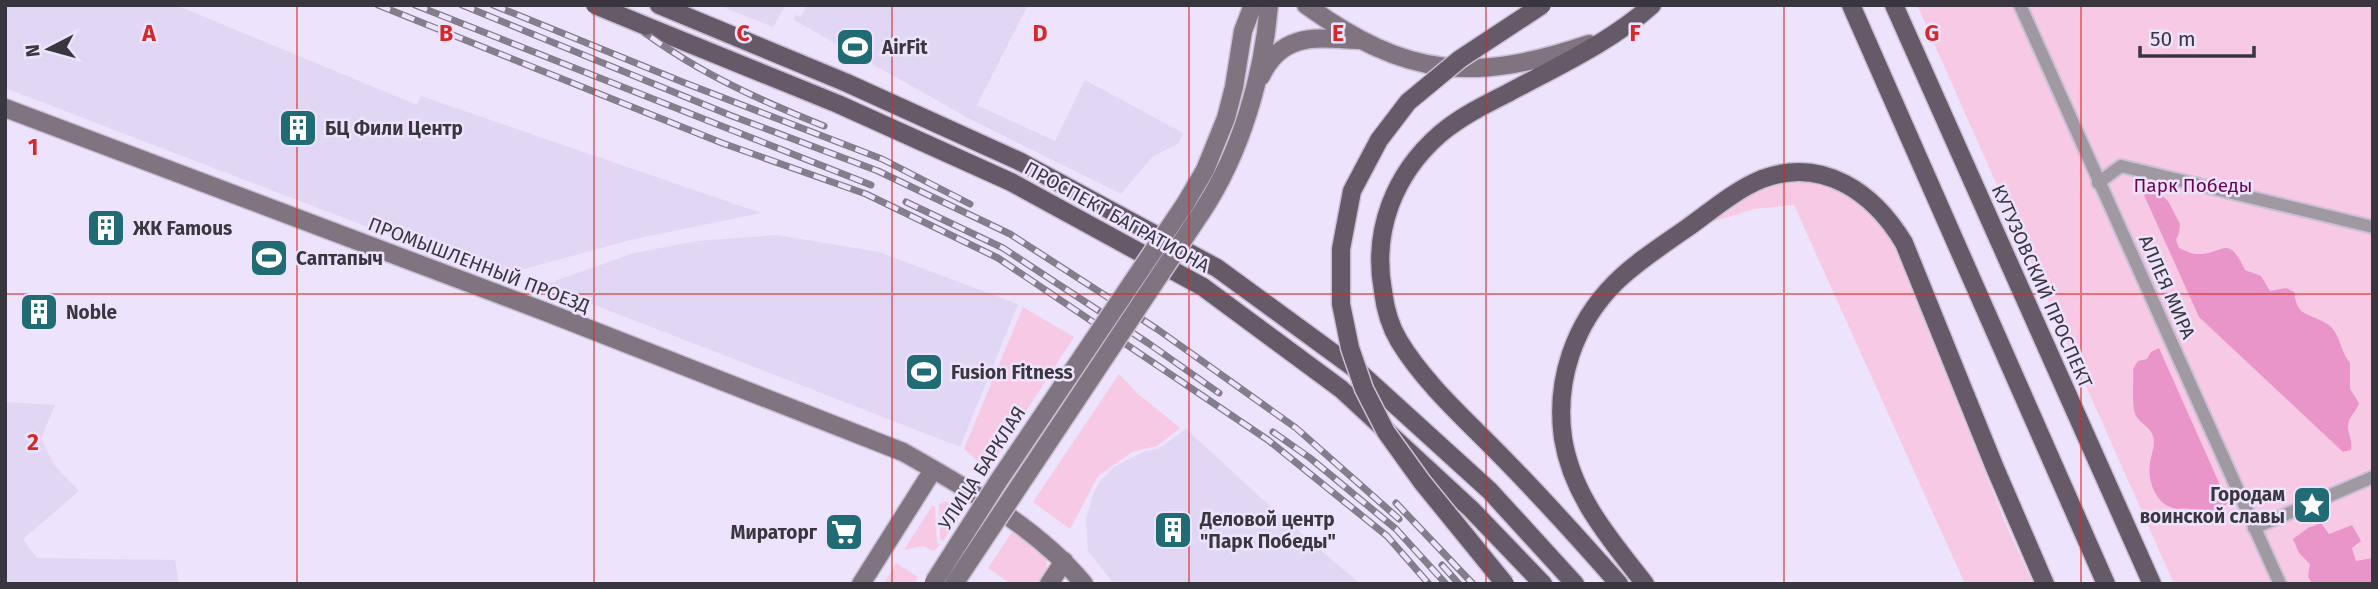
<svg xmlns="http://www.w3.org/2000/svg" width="2378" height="589" font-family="'Fira Sans',sans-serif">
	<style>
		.built { fill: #e2d6f5 }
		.green { fill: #f8c9e4 }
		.forest { fill: #ea95c9 }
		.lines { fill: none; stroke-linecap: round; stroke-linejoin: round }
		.street-casing { stroke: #c9c0d6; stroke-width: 16 }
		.secondary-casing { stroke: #c9c0d6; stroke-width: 21 }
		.primary-casing { stroke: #c9c0d6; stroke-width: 21 }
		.street { stroke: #a199a2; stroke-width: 12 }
		.secondary { stroke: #7f7480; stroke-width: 18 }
		.primary { stroke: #665968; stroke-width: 18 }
		.rail-casing { stroke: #837d8c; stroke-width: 7 }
		.rail { stroke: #ede3fc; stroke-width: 4.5; stroke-dasharray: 13; stroke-linecap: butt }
		.secondary-bridge-casing { stroke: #c9c0d6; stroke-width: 21; stroke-linecap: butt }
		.primary-bridge-casing { stroke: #c9c0d6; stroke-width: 21; stroke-linecap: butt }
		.secondary-bridge { stroke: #7f7480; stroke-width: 18 }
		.primary-bridge { stroke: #665968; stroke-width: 18 }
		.grid { fill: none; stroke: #d62828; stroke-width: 2; stroke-opacity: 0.55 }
		.labels { text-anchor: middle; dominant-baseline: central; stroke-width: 5; stroke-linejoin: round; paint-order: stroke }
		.poi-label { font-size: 19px; font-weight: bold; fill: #39363f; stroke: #ede3fc; text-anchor: start }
		.park-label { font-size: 19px; fill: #6d0451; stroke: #ede3fc }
		.street-label { font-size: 19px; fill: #39363f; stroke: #ede3fc }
		.grid-label { font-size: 23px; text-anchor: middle; font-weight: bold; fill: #d62828; stroke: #ede3fc; stroke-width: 5; stroke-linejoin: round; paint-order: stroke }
	</style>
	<rect width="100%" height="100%" fill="#ede3fc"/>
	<g class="built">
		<polygon points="5,5 176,5 417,105 421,96 761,213 630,240 521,270 501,278 5,88"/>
		<polygon points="718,5 786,5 773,27"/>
		<polygon points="807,5 1028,5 977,105 1055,141 1085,80 1183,133 1179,143 1152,157 1121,194 970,119 794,20 795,15 801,17"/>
		<polygon points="776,235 879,252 1018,304 960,447 543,285 634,253 697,241"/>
		<polygon points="5,402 55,405 41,438 54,465 79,491 23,539 37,558 175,560 179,584 5,584"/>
		<polygon points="1186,429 1270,506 1360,584 1114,584 1088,551 1086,520 1093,494 1101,480 1114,467 1145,451 1158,449"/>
	</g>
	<g class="green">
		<polygon points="1917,5 2373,5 2373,584 2174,584"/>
		<path d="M 1810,180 L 1852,193 L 1889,233 L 2005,522 L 2033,584 L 1965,584 L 1794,205 L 1754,209 L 1706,224 C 1744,196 1761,183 1810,180 Z"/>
		<polygon points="1023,307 1074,337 988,470 964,449"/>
		<polygon points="1119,374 1137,393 1180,428 1157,446 1132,452 1098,476 1070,529 1033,502"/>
		<polygon points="946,501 961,513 943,541 940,539 939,504"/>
		<polygon points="932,506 935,506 937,543 940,545 934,551 923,546 904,550"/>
		<path d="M 1014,529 L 1045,550 C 1046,561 1050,574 1044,584 L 1011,584 L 988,568 Z"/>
		<polygon points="896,563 918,577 914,584 884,584"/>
	</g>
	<g class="forest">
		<path d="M 2146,188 L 2155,189 L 2168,201 L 2180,224 L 2179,233 L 2176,240 L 2179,248 C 2184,250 2190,253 2195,254 C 2223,256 2227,231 2245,270 L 2261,276 L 2270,291 L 2286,288 L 2294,292 C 2295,297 2296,304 2299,308 C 2303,316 2323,318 2332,328 C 2341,338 2341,353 2350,363 L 2350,389 L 2359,403 C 2357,411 2348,417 2348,426 C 2348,435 2353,440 2351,450 L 2343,452 L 2199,317 L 2144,195 Z"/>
		<path d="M 2159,348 L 2228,503 C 2214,514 2204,510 2188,509 C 2184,508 2181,509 2177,509 C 2156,506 2147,481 2150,463 C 2151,454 2156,445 2153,436 C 2151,428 2141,424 2136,416 C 2131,406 2134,381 2133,369 L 2138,361 L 2147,359 L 2151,352 Z"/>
		<polygon points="2321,523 2329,534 2352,525 2361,541 2352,548 2356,561 2373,558 2373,584 2312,584 2308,576 2310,564 2299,553 2293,539 2308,528"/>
	</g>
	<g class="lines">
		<defs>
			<g id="street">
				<polyline points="2020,5 2280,584"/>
				<polyline points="2098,183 2121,166 2373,227"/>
				<polyline points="2254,528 2373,477"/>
			</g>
			<g id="secondary">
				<path d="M 1306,5 C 1407,78 1473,83 1589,44"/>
				<path d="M 1261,76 C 1282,32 1316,38 1357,40"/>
				<path d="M 5,108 L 546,312 L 903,452 C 965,487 1039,529 1084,584"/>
				<polyline points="1185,204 1205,170 1226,118 1234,87 1243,31 1253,5"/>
				<path d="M 1201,213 C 1241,153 1263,77 1269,5"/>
				<polyline points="861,584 933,470"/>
				<polyline points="1049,584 1064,561"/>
			</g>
			<g id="primary">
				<polyline points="659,5 847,83 1019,161 1217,268 1358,371 1490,491 1575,584"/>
				<polyline points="1851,5 2106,584"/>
				<polyline points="1894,5 2152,584"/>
				<polyline points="646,26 838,104 1011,182 1203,287 1341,389 1471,509 1543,584"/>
				<path d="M 1619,584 C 1583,543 1546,502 1508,463 C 1471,424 1427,387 1399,341 C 1390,326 1385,308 1383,291 C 1372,231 1394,174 1440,134 C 1460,117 1484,105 1508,93 C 1556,67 1611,42 1652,5"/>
				<path d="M 1645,584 C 1610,539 1572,496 1563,438 C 1555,381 1574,324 1615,283 C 1636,262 1663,245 1687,228 C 1711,211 1735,190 1762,179 C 1823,156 1874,193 1904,243 L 1995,468 L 2045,584"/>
			</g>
		</defs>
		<use href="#street" class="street-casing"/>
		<use href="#secondary" class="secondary-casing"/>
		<use href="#primary" class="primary-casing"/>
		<use href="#street" class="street"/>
		<use href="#secondary" class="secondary"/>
		<use href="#primary" class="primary"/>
		<defs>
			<g id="rail">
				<polyline points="378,5 722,143 866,194 998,258 1268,440 1387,536 1429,584"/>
				<polyline points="415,5 871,185"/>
				<polyline points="462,5 732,116 878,171 1010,234 1157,329 1296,428 1399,519"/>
				<polyline points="493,5 685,83 882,159 970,204"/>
				<path d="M 610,5 C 674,61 746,95 824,126"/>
				<polyline points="906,202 1003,248 1148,343 1219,393"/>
				<polyline points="1273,432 1310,458 1396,529 1446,584"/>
				<polyline points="1396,503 1473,584"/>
				<polyline points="1442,565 1459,584"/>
			</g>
		</defs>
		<use href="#rail" class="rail-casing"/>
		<use href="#rail" class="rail"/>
		<defs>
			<g id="secondary-bridge">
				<polyline points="934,582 999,480 1185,204"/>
				<polyline points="954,584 1201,213"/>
			</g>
			<g id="primary-bridge">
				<polyline points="595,5 646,26"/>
				<polyline points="1505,584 1422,482 1386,432 1364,389 1350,348 1341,304 1341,249 1352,191 1379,140 1408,102 1460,59 1542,5"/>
			</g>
		</defs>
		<use href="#secondary-bridge" class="secondary-bridge-casing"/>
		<use href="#primary-bridge" class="primary-bridge-casing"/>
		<use href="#secondary-bridge" class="secondary-bridge"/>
		<use href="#primary-bridge" class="primary-bridge"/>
	</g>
	<path class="grid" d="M 297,5 L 297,584M 594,5 L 594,584M 892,5 L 892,584M 1189,5 L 1189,584M 1486,5 L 1486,584M 1784,5 L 1784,584M 2081,5 L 2081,584M 5,294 L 2373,294"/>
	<defs>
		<symbol id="stadium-square" viewBox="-11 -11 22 22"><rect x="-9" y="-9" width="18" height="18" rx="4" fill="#216c74" stroke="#ede3fc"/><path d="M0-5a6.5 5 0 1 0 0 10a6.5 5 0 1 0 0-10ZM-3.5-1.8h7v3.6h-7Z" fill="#fff"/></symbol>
		<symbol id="building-square" viewBox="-11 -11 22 22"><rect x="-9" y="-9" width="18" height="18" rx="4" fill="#216c74" stroke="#ede3fc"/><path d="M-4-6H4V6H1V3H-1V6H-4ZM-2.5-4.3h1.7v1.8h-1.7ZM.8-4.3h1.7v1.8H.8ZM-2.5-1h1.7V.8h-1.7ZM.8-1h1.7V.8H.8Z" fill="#fff"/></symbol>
		<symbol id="sight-square" viewBox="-11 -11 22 22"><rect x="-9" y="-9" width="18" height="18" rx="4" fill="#216c74" stroke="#ede3fc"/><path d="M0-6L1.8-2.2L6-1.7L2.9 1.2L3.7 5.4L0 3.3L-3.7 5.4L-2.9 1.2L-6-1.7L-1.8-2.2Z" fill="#fff"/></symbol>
		<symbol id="supermarket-square" viewBox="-11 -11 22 22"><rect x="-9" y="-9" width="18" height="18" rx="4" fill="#216c74" stroke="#ede3fc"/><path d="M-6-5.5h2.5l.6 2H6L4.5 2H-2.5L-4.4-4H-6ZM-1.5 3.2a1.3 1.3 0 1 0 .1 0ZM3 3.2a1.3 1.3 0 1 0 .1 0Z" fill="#fff"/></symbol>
	</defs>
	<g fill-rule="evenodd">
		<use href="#stadium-square" x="833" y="25" width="44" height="44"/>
		<use href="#building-square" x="276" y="106" width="44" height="44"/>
		<use href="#building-square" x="84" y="206" width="44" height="44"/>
		<use href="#stadium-square" x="247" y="236" width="44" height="44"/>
		<use href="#building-square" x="17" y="290" width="44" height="44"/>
		<use href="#stadium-square" x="902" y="350" width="44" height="44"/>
		<use href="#sight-square" x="2290" y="483" width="44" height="44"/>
		<use href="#building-square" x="1151" y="508" width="44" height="44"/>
		<use href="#supermarket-square" x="822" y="510" width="44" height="44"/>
	</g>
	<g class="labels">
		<g class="poi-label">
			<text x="882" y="47">AirFit</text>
			<text x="325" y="128">БЦ Фили Центр</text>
			<text x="133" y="228">ЖК Famous</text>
			<text x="296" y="258">Саптапыч</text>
			<text x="66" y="312">Noble</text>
			<text x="951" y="372">Fusion Fitness</text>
			<text x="2285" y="494" text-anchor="end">Городам<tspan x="2285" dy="22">воинской славы</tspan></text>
			<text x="1200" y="519">Деловой центр<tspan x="1200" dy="22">"Парк Победы"</tspan></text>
			<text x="817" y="532" text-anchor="end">Мираторг</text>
		</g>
		<g class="park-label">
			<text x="2193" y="185">Парк Победы</text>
		</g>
		<g class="street-label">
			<text transform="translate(1117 217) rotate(29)">ПРОСПЕКТ БАГРАТИОНА</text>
			<text transform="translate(479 265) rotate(21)">ПРОМЫШЛЕННЫЙ ПРОЕЗД</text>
			<text transform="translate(2042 286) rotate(66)">КУТУЗОВСКИЙ ПРОСПЕКТ</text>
			<text transform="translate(2167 287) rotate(66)">АЛЛЕЯ МИРА</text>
			<text transform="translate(982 468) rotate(-57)">УЛИЦА БАРКЛАЯ</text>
		</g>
	</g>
	<g class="grid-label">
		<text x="149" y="41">A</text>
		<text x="446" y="41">B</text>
		<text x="743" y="41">C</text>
		<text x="1040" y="41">D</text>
		<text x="1338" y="41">E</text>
		<text x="1635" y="41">F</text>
		<text x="1932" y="41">G</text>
		<text x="33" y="155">1</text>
		<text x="33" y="450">2</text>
	</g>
	<rect width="2378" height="589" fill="none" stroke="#39363f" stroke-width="14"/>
	<g transform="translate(49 49) rotate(264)" stroke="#ede3fc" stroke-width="5" paint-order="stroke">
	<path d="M0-5L12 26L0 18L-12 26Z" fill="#39363f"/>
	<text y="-10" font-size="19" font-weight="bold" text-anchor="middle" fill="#39363f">N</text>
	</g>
	<path d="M2140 46v10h114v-10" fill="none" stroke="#39363f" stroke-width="3.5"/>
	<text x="2150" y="46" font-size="21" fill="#39363f" stroke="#ede3fc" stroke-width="5" paint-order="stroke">50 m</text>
</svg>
